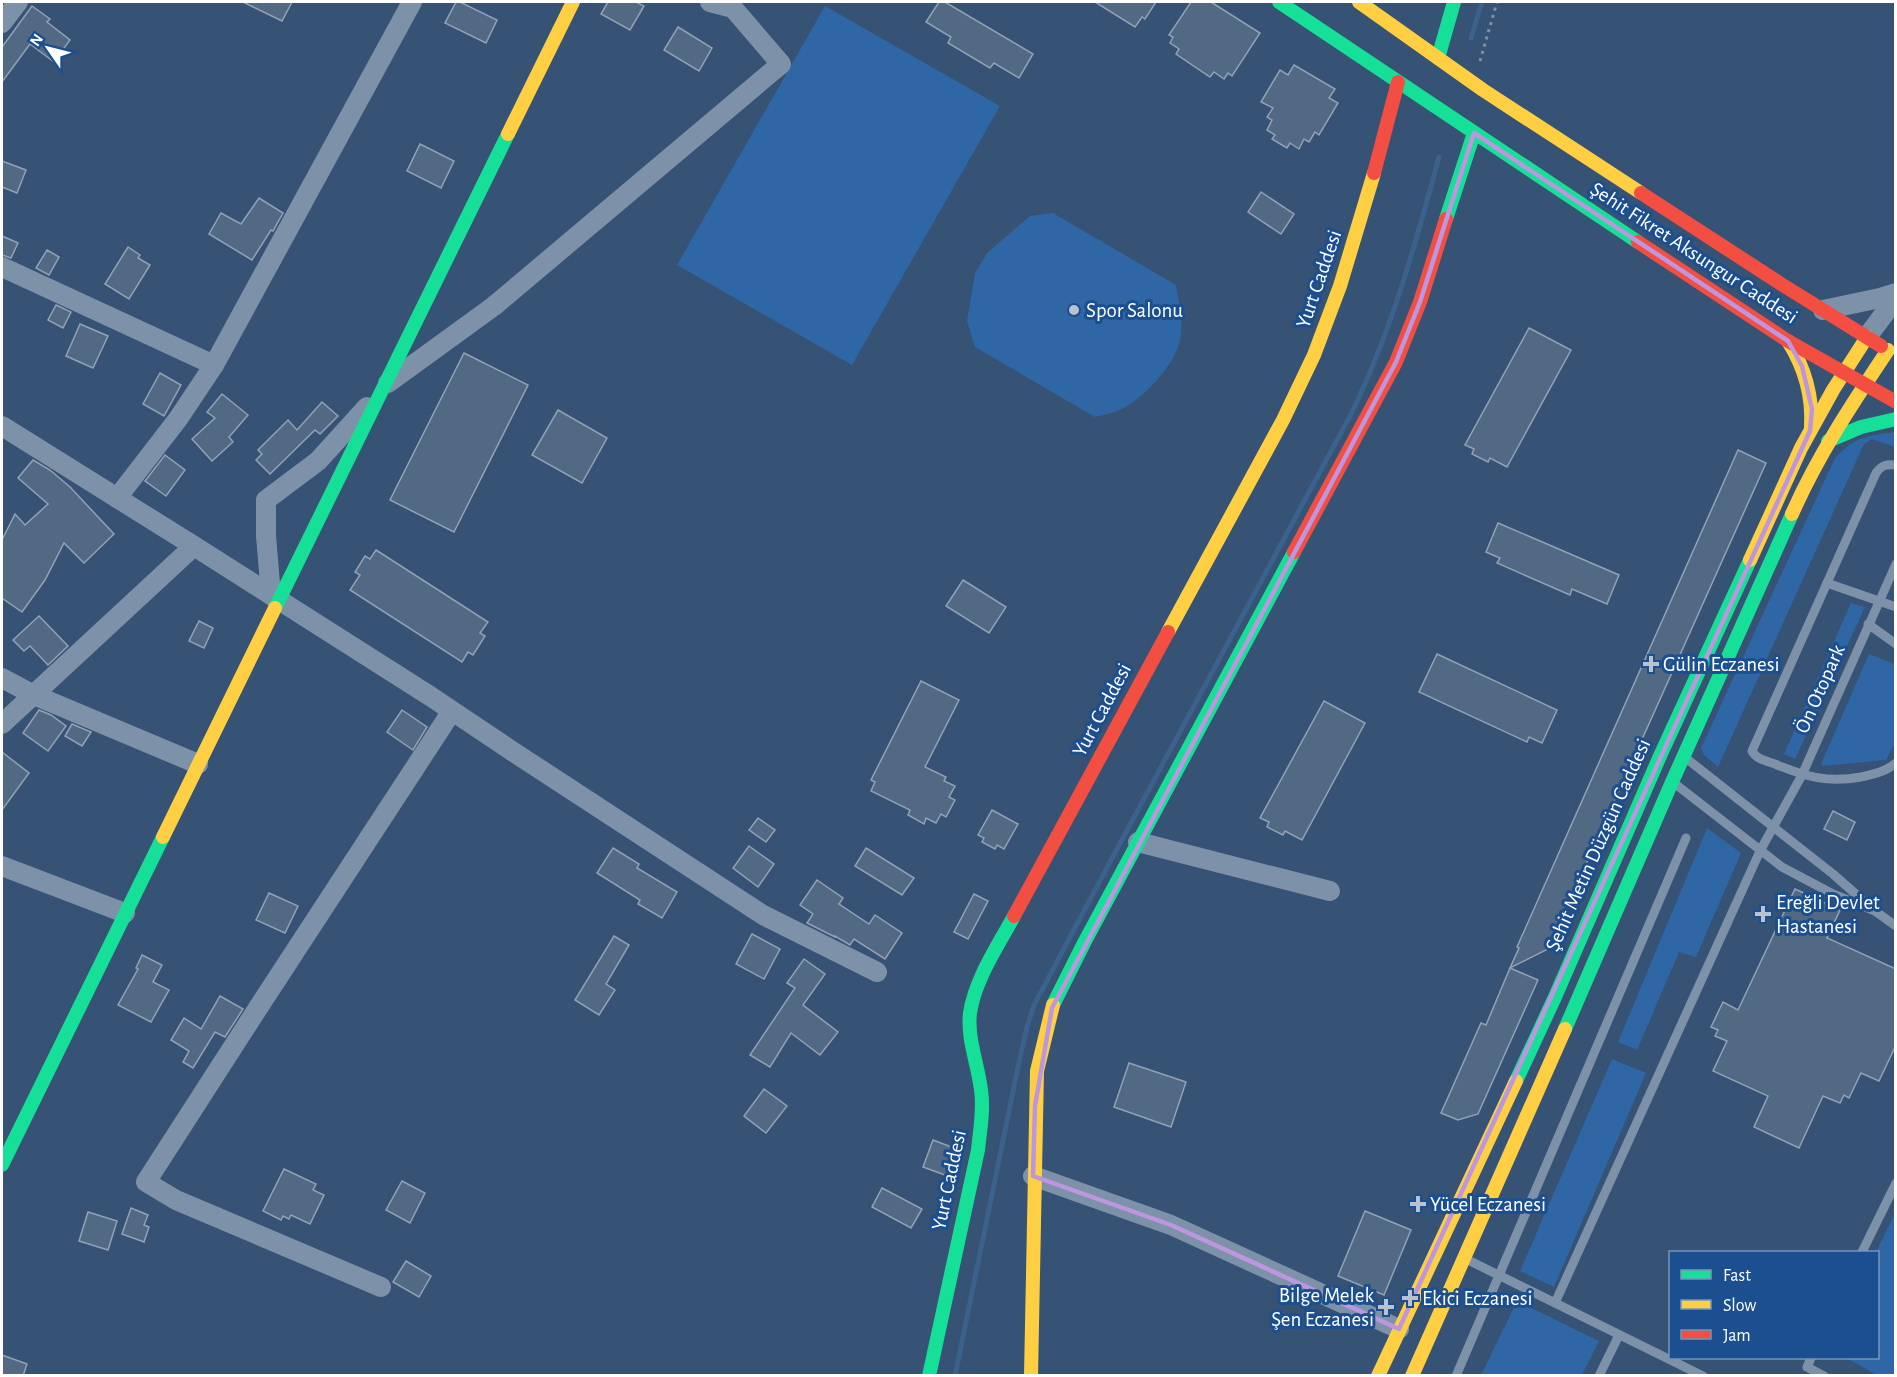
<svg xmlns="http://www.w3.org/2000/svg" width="1897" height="1377" font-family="'Alegreya Sans',sans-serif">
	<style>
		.green { fill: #2f66a5 }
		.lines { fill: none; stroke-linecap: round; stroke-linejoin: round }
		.stream { stroke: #3b618d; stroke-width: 5 }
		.building { fill: #526984; stroke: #92a2b6; stroke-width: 1.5 }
		.path { stroke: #7d92a8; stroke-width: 3; stroke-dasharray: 3 4.5; stroke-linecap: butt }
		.lane { stroke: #7d92a8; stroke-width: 9 }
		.street { stroke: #7d92a8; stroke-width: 20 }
		.fast { stroke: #16e098; stroke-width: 14 }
		.slow { stroke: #ffcf43; stroke-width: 14 }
		.jam { stroke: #f24e42; stroke-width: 14 }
		.marked { fill: none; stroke: #bd96df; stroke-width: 4.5; stroke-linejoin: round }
		.poi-dot { fill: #b9c2ce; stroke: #1b4f8f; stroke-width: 2 }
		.labels { text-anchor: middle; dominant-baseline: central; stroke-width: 6; stroke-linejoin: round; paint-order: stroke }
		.street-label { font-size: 21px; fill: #fff; stroke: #1b4f8f }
		.poi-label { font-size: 21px; fill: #fff; stroke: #1b4f8f; text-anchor: start }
	</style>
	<rect width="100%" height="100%" fill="#365274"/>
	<g class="green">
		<polygon points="825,6 1000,106 852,365 677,265"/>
		<path d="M 1053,213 L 1176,285 C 1179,303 1184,322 1180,340 C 1176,364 1141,402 1117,411 C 1110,414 1102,415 1095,417 L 975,347 L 967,321 L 975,273 L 987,253 L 1030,216 Z"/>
		<path d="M 1895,432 L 1895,447 L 1872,439 L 1864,444 L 1718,767 L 1704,755 L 1701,748 L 1835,458 C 1856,436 1867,436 1895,432 Z"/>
		<polygon points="1851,603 1865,607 1795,759 1784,754"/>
		<polygon points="1869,654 1895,664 1895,743 1886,760 1822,766 1821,764"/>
		<polygon points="1707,828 1741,853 1696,957 1679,952 1637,1050 1618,1042"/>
		<polygon points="1612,1059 1646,1073 1554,1287 1520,1271"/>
		<polygon points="1895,1213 1895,1375 1877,1375 1846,1358 1878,1358 1878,1252 1876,1252"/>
		<polygon points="1517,1301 1599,1341 1582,1375 1481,1375"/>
	</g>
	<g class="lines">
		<g class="stream">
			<polyline points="1471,38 1482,2"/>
			<path d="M 955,1376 L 1019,1062 L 1027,1027 L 1034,1005 L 1118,847 L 1350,416 C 1391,333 1415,246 1439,157"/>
		</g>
	</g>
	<g class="building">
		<polygon points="243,2 292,2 282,21"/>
		<polygon points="456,2 460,2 497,20 486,43 445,23"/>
		<polygon points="608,2 636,2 644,6 630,30 601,14"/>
		<polygon points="939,2 945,2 1033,54 1019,78 994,63 990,68 948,43 951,37 926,22"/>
		<polygon points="1095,2 1156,2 1145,19 1142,17 1135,27"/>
		<polygon points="1191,2 1211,2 1260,33 1232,76 1228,73 1224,79 1214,72 1210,77 1176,54 1179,49 1170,43 1173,37 1169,35"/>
		<polygon points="32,6 50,19 47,22 70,40 54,62 30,44 2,82 2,47"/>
		<polygon points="678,27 712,48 699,71 664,50"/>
		<polygon points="1294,65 1335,89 1329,98 1338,103 1319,135 1315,132 1309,142 1304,139 1299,149 1290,143 1287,148 1272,139 1275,135 1267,130 1272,120 1267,117 1273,108 1261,102 1280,70 1288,75"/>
		<polygon points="420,144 454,161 441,188 407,171"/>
		<polygon points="2,161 26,170 17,193 2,187"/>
		<polygon points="1261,192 1294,214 1281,234 1248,212"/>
		<polygon points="259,198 283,213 273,231 271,230 252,260 209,234 221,213 241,224"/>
		<polygon points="2,236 18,243 11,258 2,255"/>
		<polygon points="128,247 140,255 138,258 150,265 129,299 105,284"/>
		<polygon points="47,250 59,257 49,275 36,268"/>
		<polygon points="56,305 71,312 63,328 48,320"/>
		<polygon points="80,324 108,336 93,368 66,356"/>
		<polygon points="1529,328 1571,350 1507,467 1490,458 1488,462 1472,454 1474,449 1465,445"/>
		<polygon points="464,353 528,385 454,532 390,500"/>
		<polygon points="160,373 181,385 164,416 143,404"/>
		<polygon points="222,394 248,415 229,437 233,442 212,461 192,439 215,418 207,412"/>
		<polygon points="322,402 338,416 320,434 315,430 270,474 256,460 262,454 258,450 288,420 297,430"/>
		<polygon points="558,410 607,438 582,483 532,455"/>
		<polygon points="1738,450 1766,463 1548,949 1510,968 1519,948 1517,947"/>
		<polygon points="165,455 185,470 166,496 145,481"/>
		<polygon points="33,460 50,470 70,487 114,534 84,563 64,543 45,580 22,612 2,598 2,540 15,514 25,525 48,504 18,478"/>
		<polygon points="1498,523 1619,575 1607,604 1572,589 1570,595 1497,563 1500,558 1486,552"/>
		<polygon points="376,550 488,622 480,633 485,636 473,655 468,652 462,662 350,590 360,575 355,572 365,556 370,559"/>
		<polygon points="963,580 1006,607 989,633 946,606"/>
		<polygon points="39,616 68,646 48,665 30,646 24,651 13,640"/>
		<polygon points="199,621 213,628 204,648 189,641"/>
		<polygon points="1437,654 1557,710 1542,743 1529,737 1527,742 1419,692"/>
		<polygon points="921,681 959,700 925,767 946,777 944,781 955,786 949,797 955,800 946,817 941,814 936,823 926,818 924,824 908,815 910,810 871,791 875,782 871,780"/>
		<polygon points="1324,701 1365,723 1302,840 1285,831 1283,835 1267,827 1269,822 1260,818"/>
		<polygon points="39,710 51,715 66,726 48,751 23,733"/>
		<polygon points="402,710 427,727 413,750 387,732"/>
		<polygon points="72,724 91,732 82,746 65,736"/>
		<polygon points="2,752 29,773 2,810"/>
		<polygon points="992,810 1018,824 1004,849 997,845 995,849 982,842 984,838 978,835"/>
		<polygon points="1833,811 1855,822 1847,840 1824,829"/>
		<polygon points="758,818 775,830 766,842 749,830"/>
		<polygon points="749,846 774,864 758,887 733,868"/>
		<polygon points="613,848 639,864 637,868 677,892 662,918 638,904 640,900 597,873"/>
		<polygon points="866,848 914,878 902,895 855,866"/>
		<polygon points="817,880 843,898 839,904 869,924 875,915 902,933 885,959 854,939 850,945 835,936 835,937 807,923 813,914 800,905"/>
		<polygon points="1795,889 1840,910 1827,938 1896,969 1896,1045 1879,1081 1861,1073 1849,1098 1844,1095 1840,1103 1823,1096 1799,1148 1754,1127 1768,1096 1713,1071 1727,1041 1715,1036 1718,1030 1711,1027 1723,1002 1738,1010"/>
		<polygon points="269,893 298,906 285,933 256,920"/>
		<polygon points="974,894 988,901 968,939 954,932"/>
		<polygon points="752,934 780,949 764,979 736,964"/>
		<polygon points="614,936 629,945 606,984 615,990 599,1015 575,1000"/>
		<polygon points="142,955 162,965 153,982 169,990 151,1022 118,1005 138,969 136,968"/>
		<polygon points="804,959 825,974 803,1005 838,1032 820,1055 791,1033 770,1067 750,1055 795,988 787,983"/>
		<polygon points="1510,968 1538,980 1478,1114 1458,1120 1441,1113 1481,1023 1486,1025"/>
		<polygon points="220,996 243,1009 225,1037 215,1032 193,1068 183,1062 189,1051 171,1040 184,1018 201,1029"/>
		<polygon points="1129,1063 1186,1082 1171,1127 1114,1107"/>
		<polygon points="764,1089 787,1106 766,1133 744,1116"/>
		<polygon points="933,1140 962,1151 956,1179 923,1167"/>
		<polygon points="284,1169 316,1184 313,1190 324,1195 310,1224 291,1215 289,1219 283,1216 281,1220 263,1211"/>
		<polygon points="402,1181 425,1193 410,1223 386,1210"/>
		<polygon points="882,1188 922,1209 911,1228 872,1207"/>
		<polygon points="131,1208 148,1215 144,1225 149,1227 144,1242 122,1234"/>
		<polygon points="1365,1211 1411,1230 1384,1295 1338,1276"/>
		<polygon points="88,1212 117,1221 108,1250 79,1241"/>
		<polygon points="406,1261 431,1276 419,1297 393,1282"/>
		<polygon points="2,1355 27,1364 23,1376 2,1376"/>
	</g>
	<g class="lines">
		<polyline class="path" points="1480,61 1497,2"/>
		<g class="lane">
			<path d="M 1896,465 C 1886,464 1882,465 1876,473 L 1827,583 L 1896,607"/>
			<path d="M 1827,583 L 1752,751 C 1756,759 1766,761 1775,764 C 1806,777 1828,783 1861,777 C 1874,774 1885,772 1896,763"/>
			<polyline points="1868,624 1896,644"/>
			<polyline points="1687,759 1833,874 1875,911 1896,926"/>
			<polyline points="1674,783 1782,867 1833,894 1875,911"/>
			<polyline points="1862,1252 1896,1183"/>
			<polyline points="1466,1259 1703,1376"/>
			<polyline points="1555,1303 1760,851 1802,775 1896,564"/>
			<polyline points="1811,1358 1807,1367 1824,1376"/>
			<polyline points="1456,1376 1686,838"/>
			<polyline points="1599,1376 1619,1335"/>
		</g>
		<g class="street">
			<polyline points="2,23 18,2"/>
			<polyline points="2,267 214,365"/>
			<polyline points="1823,310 1880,298 1896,293"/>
			<polyline points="1867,337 1896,298"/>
			<polyline points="388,383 494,306 781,64 733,8 710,2"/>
			<polyline points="2,426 194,546 430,696 512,751 763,915 877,972"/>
			<polyline points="117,498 178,419 214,365 412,2"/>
			<polyline points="271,595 266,536 266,500 318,461 367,407"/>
			<polyline points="2,678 34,695 198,764"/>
			<polyline points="2,724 194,546"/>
			<polyline points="1138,842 1330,891"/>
			<polyline points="2,866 125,913"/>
			<polyline points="1033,1176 1171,1225 1399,1329"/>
			<polyline points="381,1287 176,1200 146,1182 258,1008 452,711"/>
		</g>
		<g class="fast">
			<polyline points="1279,2 1638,242"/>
			<polyline points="1438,58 1454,2"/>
			<polyline points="1446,219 1474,133"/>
			<polyline points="1828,441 1861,427 1896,419"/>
			<polyline points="275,608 508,134"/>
			<polyline points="1053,1005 1084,943 1294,552"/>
			<polyline points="1565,1029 1672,782 1792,514"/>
			<polyline points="1516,1081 1555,997 1660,756 1750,560"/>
			<polyline points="2,1165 163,837"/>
			<path d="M 929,1376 L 978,1150 C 980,1130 984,1110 981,1090 C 978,1064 967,1039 970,1013 C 975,979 998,946 1014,916"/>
		</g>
		<g class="slow">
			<polyline points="1359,2 1483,90 1641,193"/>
			<polyline points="508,134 573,2"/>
			<path d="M 1788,341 C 1805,368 1813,395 1811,427"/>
			<path d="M 1792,514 C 1818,455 1852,404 1888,350"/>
			<polyline points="1750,560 1801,448 1833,390 1867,337"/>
			<polyline points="1168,632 1283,420 1314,355 1340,286 1374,173"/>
			<polyline points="163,837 275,608"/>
			<polyline points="1031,1376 1037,1071 1053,1005"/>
			<polyline points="1378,1376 1516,1081"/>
			<polyline points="1412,1376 1565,1029"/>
		</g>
		<g class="jam">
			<polyline points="1374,173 1398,82"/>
			<polyline points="1641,193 1781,284 1881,346"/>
			<polyline points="1638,242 1788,341 1896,402"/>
			<polyline points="1294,552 1396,362 1420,302 1446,219"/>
			<polyline points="1014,916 1168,632"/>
		</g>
	</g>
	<path class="marked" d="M 1474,133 L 1788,341 L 1802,366 L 1812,409 L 1810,431 L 1399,1329 L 1171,1225 L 1033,1176 L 1035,1106 L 1052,1008 L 1396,362 L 1420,302 Z"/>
	<g class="poi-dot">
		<circle cx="1074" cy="310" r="6"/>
		<path d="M1648 655h6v6h6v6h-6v6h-6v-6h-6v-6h6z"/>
		<path d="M1760 905h6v6h6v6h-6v6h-6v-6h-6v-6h6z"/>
		<path d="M1415 1195h6v6h6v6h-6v6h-6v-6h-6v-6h6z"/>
		<path d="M1407 1289h6v6h6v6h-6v6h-6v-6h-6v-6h6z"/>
		<path d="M1383 1298h6v6h6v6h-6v6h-6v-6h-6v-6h6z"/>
	</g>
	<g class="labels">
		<g class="street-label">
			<text transform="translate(1694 253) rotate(33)">Şehit Fikret Aksungur Caddesi</text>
			<text transform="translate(1319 279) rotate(-71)">Yurt Caddesi</text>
			<text transform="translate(1820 689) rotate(-66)">Ön Otopark</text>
			<text transform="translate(1102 710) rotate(-62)">Yurt Caddesi</text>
			<text transform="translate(1598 845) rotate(-66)">Şehit Metin Düzgün Caddesi</text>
			<text transform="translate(949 1180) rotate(-78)">Yurt Caddesi</text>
		</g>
		<g class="poi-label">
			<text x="1086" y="310">Spor Salonu</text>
			<text x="1663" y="664">Gülin Eczanesi</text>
			<text x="1776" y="902">Ereğli Devlet<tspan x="1776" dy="24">Hastanesi</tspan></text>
			<text x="1430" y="1204">Yücel Eczanesi</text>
			<text x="1374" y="1295" text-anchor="end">Bilge Melek<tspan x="1374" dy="24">Şen Eczanesi</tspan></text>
			<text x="1422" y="1298">Ekici Eczanesi</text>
		</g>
	</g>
	<rect width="1897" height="1377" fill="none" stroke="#ffffff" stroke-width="6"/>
	<rect x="1669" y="1251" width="210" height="108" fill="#1b4f8f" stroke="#7695bc" stroke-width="1.5"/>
	<rect x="1681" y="1270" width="30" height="9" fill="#16e098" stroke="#7695bc" stroke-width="1.5"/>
	<text x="1723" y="1281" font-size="18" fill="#ffffff">Fast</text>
	<rect x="1681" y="1300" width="30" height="9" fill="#ffcf43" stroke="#7695bc" stroke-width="1.5"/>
	<text x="1723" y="1311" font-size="18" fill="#ffffff">Slow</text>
	<rect x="1681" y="1330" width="30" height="9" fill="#f24e42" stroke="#7695bc" stroke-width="1.5"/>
	<text x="1723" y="1341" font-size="18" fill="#ffffff">Jam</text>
	<g transform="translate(48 48) rotate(305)" stroke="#1b4f8f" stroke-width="4.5" paint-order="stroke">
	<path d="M0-4.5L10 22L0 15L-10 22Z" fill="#ffffff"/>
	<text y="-9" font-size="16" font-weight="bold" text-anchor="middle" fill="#ffffff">N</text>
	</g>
</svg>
